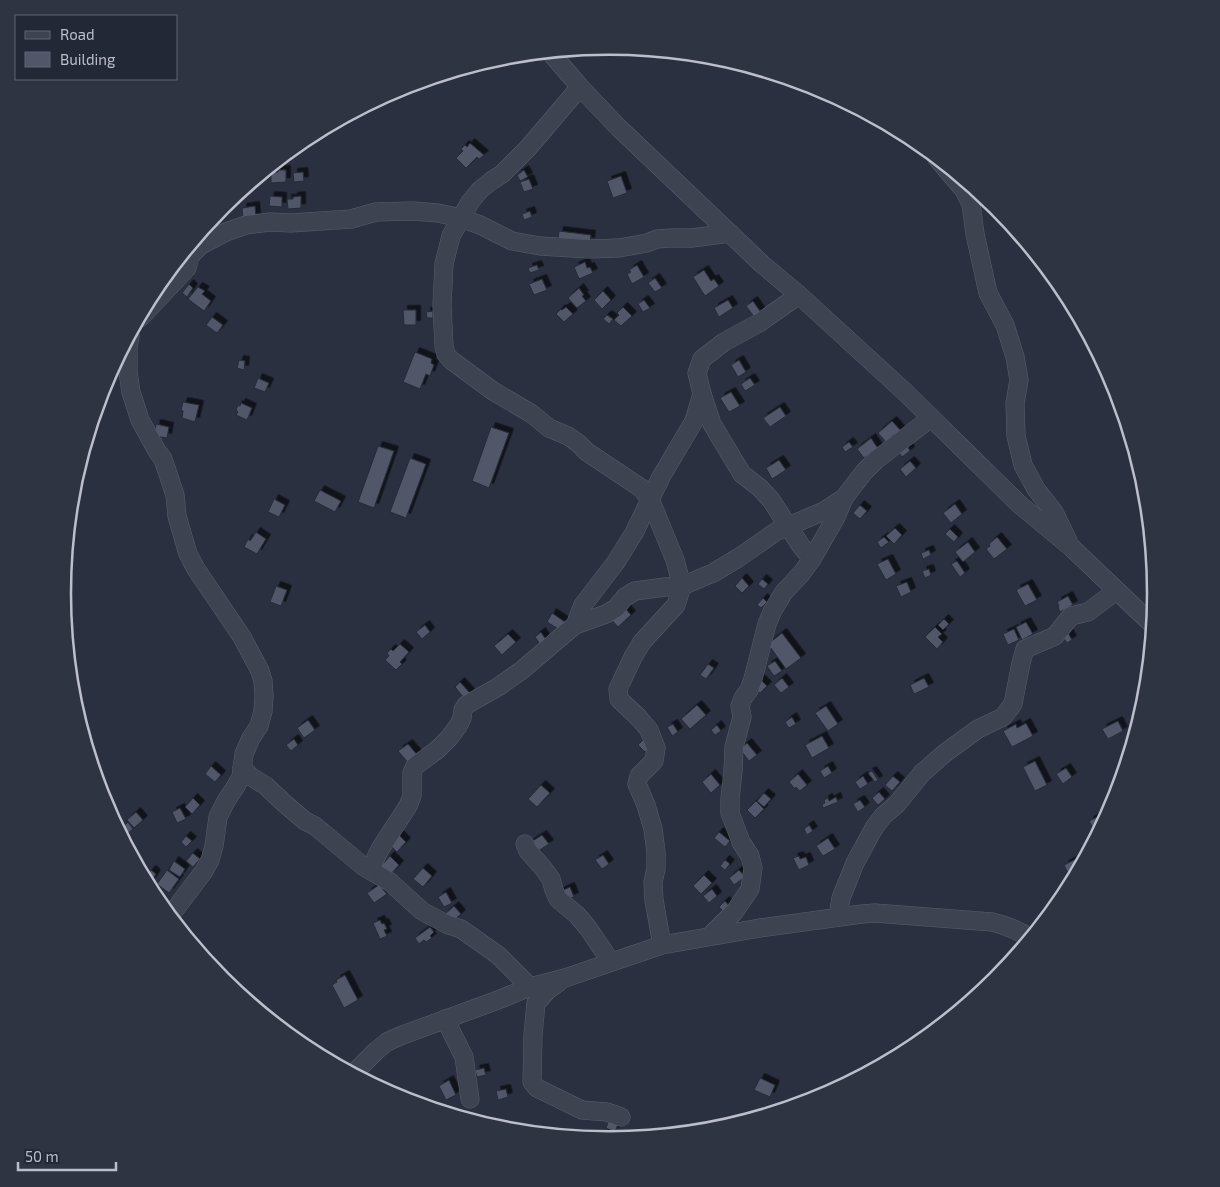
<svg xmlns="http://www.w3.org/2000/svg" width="1220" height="1187" font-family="'Exo 2',sans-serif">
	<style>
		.building { fill: #515769; stroke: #252a38; filter: url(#shadow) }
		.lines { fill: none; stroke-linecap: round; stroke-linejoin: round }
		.minor-casing { stroke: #5a5e6b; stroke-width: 19 }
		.minor { stroke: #3e4351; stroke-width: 18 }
		.rim { fill: none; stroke: #bcbfcb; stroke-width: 2.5 }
	</style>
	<defs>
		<filter id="shadow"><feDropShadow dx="4.5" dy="-4.5" stdDeviation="0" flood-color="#0009"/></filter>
	</defs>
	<rect width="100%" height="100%" fill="#2b3041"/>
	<g class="building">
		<polygon points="470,143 484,155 479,159 477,157 466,168 456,158 463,151 461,149 465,145 467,147"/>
		<polygon points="278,170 286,170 286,182 271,183 271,172 278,172"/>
		<polygon points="524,170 528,177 520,181 517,175"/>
		<polygon points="303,172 304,181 294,182 293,173"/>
		<polygon points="621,176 627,193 613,198 607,181"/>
		<polygon points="529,179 533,189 524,192 520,182"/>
		<polygon points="270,196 282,197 282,207 269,206"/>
		<polygon points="301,196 301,208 288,209 287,199 293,199 293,197"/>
		<polygon points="255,206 256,217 243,218 242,208"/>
		<polygon points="530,211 532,217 524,220 522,214"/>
		<polygon points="559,231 591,235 590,242 558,239"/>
		<polygon points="585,262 587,268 590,267 593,273 579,279 574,267"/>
		<polygon points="537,265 539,270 530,273 528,268"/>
		<polygon points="637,265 644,277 632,284 627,274 631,272 629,270"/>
		<polygon points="704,270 711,281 714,279 719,286 705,296 693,277"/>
		<polygon points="655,278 662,288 655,292 648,283"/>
		<polygon points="542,279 547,290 534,295 529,284"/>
		<polygon points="189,284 193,288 187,297 182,293"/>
		<polygon points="198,287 205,291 202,294 211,301 204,311 188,299"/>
		<polygon points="579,288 584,295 582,296 586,301 577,308 568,298"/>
		<polygon points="603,291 611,300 602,309 594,300"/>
		<polygon points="644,300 650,308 643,312 638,304"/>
		<polygon points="728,300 733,308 719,317 714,308"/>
		<polygon points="753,301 762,314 755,318 746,306"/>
		<polygon points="566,307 573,314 564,322 556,314 561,309 562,310"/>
		<polygon points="623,307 632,316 621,326 614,320 619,315 617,313"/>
		<polygon points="403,310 416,310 416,325 404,325"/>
		<polygon points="433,311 433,318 427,318 426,312"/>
		<polygon points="607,315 613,319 609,324 603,319"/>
		<polygon points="212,317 223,325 217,333 206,325"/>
		<polygon points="415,352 432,359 431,363 434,365 430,376 426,374 420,389 403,382"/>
		<polygon points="239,360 245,361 244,370 237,368"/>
		<polygon points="739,360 746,372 738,377 731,365"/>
		<polygon points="258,378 269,383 265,392 254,388"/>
		<polygon points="750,378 755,385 745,391 741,384"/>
		<polygon points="731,392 740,406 729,412 720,398"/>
		<polygon points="183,402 199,405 195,422 182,418 183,411 181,410"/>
		<polygon points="241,403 252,408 247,420 236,415 238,412 236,410 238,405 240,406"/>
		<polygon points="780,407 786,416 770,427 763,418"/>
		<polygon points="892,421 902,432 897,437 895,434 886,442 878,433"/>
		<polygon points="156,424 169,427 167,438 154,436"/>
		<polygon points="491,427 509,433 489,488 472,481"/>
		<polygon points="871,438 879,450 872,452 864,458 857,449"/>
		<polygon points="849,442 853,447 845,452 842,447"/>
		<polygon points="907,445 910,451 902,457 898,451"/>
		<polygon points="378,446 394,451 374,508 358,502"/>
		<polygon points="410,458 426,464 406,518 390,512"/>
		<polygon points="779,460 786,470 772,479 766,468"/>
		<polygon points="910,461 916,468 906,477 900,469"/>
		<polygon points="320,490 341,501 335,512 314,501"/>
		<polygon points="274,499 285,505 279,517 268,512"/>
		<polygon points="955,504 962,514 951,523 943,513"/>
		<polygon points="860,505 867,511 860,519 853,513"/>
		<polygon points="895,528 902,535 894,544 886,536"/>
		<polygon points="950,529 958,537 954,542 945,534"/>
		<polygon points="256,532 266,539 257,554 244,547 248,539 250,541"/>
		<polygon points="884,537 889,542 881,548 877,542"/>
		<polygon points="997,537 1007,549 994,559 986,549 990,546 989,544"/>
		<polygon points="968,542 975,552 963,562 955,552"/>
		<polygon points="929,550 931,555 923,559 921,553"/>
		<polygon points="888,559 896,574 886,580 877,564"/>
		<polygon points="957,561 965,573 960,577 951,564"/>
		<polygon points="929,569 931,575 925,578 922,571"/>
		<polygon points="742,578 749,586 742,593 735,586"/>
		<polygon points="762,579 768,584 764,589 758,584"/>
		<polygon points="907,582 911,592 901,597 896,586"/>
		<polygon points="1028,584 1037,600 1025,606 1016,590"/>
		<polygon points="276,586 287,590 281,606 270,602"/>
		<polygon points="1068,596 1073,605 1060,612 1058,607 1059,605 1057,602"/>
		<polygon points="763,598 767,602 761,608 757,605"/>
		<polygon points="624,607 631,615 618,627 610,618"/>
		<polygon points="552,613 565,622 560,630 547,622"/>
		<polygon points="944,619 949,624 943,630 938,625"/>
		<polygon points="1026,622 1033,634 1022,640 1016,627"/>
		<polygon points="425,625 430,632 422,639 416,632"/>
		<polygon points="935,627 942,634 938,637 943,642 937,649 925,637"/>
		<polygon points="1014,629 1019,640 1008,645 1003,634"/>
		<polygon points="1067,631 1072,640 1067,643 1061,634"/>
		<polygon points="541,632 546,640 540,644 535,637"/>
		<polygon points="782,633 801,658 786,669 768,644"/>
		<polygon points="508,634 516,642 502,655 494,646"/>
		<polygon points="400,644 409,652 400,662 402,664 396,670 385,660 389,656 387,653 391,649 393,651"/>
		<polygon points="775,661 782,671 774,676 767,666"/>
		<polygon points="708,664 714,668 706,679 700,675"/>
		<polygon points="782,678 789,687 781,693 774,685"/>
		<polygon points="924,678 929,687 914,694 910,685"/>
		<polygon points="760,679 767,686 760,693 753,687"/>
		<polygon points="460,682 470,693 464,698 455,687"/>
		<polygon points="697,705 706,715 690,729 681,719"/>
		<polygon points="826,706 838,724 828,731 815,713"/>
		<polygon points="792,717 796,724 789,728 785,722"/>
		<polygon points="308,720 315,730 304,738 297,728"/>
		<polygon points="1118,721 1123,731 1108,739 1102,729"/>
		<polygon points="1026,723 1033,736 1012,747 1003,731 1016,724 1017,728"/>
		<polygon points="673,724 678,732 672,736 667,727"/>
		<polygon points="717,725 721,731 715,735 711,730"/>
		<polygon points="822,736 829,748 812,758 805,745"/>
		<polygon points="294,739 298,745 291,751 286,745"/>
		<polygon points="644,739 651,747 645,752 638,745"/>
		<polygon points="747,743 757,755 749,761 740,749"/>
		<polygon points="408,744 419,757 410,765 398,751"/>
		<polygon points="1035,761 1047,785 1035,791 1023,767"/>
		<polygon points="211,766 221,775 215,782 205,774"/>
		<polygon points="828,766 832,773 824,778 820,771"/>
		<polygon points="1066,768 1072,777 1063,784 1056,774"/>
		<polygon points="872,771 878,780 875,782 868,773"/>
		<polygon points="711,774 720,785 711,793 702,782"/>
		<polygon points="798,774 807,785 800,791 796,787 795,789 789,782"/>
		<polygon points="863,776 868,784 860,789 855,782"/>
		<polygon points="893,776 900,782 892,791 885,785"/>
		<polygon points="541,785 550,793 537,807 528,799"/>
		<polygon points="879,792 885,799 878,805 872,798"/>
		<polygon points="764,793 771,799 764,807 757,801"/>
		<polygon points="836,797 838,802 823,808 822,804 825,803 824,800 828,798 829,801"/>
		<polygon points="193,798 200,805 192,814 185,807"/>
		<polygon points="860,800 865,807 858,812 853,804"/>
		<polygon points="756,801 764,809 755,818 747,810"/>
		<polygon points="180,808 186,819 177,823 172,812"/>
		<polygon points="136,812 143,820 134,828 127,820"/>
		<polygon points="1103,814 1107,820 1098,837 1089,821"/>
		<polygon points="128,822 133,829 123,837 119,830"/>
		<polygon points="809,825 813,831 807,835 804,829"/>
		<polygon points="719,832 730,841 725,847 714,838"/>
		<polygon points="399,835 406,842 397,852 390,845"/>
		<polygon points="542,835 549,844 535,853 528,844"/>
		<polygon points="186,836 192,841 186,847 181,842"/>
		<polygon points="828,838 835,849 823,856 816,846"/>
		<polygon points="193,853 200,859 193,867 186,861"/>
		<polygon points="603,855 609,864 602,869 595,860"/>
		<polygon points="390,856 399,865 390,875 381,866"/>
		<polygon points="799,856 800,859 806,857 809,865 799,870 793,858"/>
		<polygon points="1078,858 1082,866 1074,880 1072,881 1064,865"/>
		<polygon points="725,860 730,864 725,870 720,866"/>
		<polygon points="174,861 185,869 180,877 169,870"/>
		<polygon points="423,868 432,876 423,887 413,879"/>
		<polygon points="151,870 156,874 151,882 145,878"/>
		<polygon points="167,870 179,879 169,893 157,884"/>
		<polygon points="739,870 745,877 734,885 729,878"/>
		<polygon points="704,875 712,883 701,894 693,886"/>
		<polygon points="379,885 387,894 374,903 367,893"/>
		<polygon points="570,887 574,897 563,901 559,892"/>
		<polygon points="712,889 717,896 709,903 703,896"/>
		<polygon points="446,892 452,903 444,907 438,897"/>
		<polygon points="725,901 730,907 724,912 719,907"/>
		<polygon points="454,906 461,914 451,923 444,915"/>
		<polygon points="380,920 382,924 384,923 387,929 384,930 387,936 380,939 373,923"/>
		<polygon points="430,927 434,932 430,936 432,938 426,942 424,940 419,944 415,938"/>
		<polygon points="345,975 358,1000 344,1008 332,985 337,982 336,980"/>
		<polygon points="484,1068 486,1075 477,1077 475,1070"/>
		<polygon points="760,1078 775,1085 770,1097 754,1090"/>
		<polygon points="449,1080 456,1095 446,1100 439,1086"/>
		<polygon points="506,1089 508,1097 498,1100 496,1091"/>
		<polygon points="609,1120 618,1124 615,1132 606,1128"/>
	</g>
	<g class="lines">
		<defs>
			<g id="minor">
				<polyline points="550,52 580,87 618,127 762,264 799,295 906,393 1019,504 1072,548 1154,626"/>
				<polyline points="580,87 528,148 502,174 491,181 480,190 470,202 451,236 444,264 442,306 444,346 446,354 451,360 493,391 532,414 549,428 568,436 578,443 587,452 641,488 650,499 675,560 682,586 676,605 642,642 633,657 618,689 619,699 639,718 649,730 656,748 654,761 639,776 637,784 646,805 653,829 656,852 656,869 653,882 654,900 662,945"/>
				<polyline points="936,157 964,190 971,204 975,234 988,293 1005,325 1015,357 1019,380 1015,403 1016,436 1023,465 1036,489 1054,512 1068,541"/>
				<polyline points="140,318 187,268 190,256 201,245 226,232 246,225 270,222 291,223 351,219 376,212 413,211 438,213 461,218 480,225 512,241 540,246 589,249 619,248 647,243 657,239 671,238 692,238 730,233"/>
				<polyline points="130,336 128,348 128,372 131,392 140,420 157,451 163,459 175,495 177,516 188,554 196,569 242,637 260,671 263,681 264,696 263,711 259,726 251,738 244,754 241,777 236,786 226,801 218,817 214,846 210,860 204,871 170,916"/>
				<polyline points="702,394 712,424 742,474 760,488 771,500 801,546 812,559"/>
				<polyline points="575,625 606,614 616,608 625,597 635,591 665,587 682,586 713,573 738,558 777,531 824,511 844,498"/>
				<polyline points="242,767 250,776 266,786 284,803 305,821 315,826 363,866 390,882 422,911 446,924 461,929 498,955 530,987"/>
				<polyline points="525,844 528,851 543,868 551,879 554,890 558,899 577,915 588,928 611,962"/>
				<polyline points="370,870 380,849 408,806 412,796 412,773 415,766 437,750 449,738 458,726 462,718 463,710 466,705 498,687 522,670 575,625 583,605 616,562 634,533 661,477 694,421 702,394 697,373 702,359 724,342 759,323 799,295"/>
				<polyline points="838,917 841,898 855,863 874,828 883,816 897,804 922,773 945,753 978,729 1003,717 1013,704 1021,663 1025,649 1055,636 1071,616 1088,612 1116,591"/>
				<polyline points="710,936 735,911 750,889 753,868 750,856 741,842 730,813 730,799 733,771 734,747 742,717 740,706 743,698 749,690 753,679 767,624 773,610 784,592 801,574 812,559 836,517 844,498 864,472 876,460 931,418"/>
				<polyline points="559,982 548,990 536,1003 533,1035 532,1082 537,1088 582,1110 607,1112 621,1117"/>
				<polyline points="445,1019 464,1057 470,1099"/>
				<path d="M 353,1074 L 376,1051 L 387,1042 L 400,1036 L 498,1000 L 530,987 L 565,978 L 662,945 L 760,928 L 862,914 L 875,913 L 992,922 C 1007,926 1019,930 1031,939"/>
			</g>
		</defs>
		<use href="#minor" class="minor-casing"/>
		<use href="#minor" class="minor"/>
	</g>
	<path d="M0 0H1220V1187H0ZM71 593a538 538 0 1 1 1076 0a538 538 0 1 1-1076 0Z" fill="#2f3442" fill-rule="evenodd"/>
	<path class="rim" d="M71 593a538 538 0 1 1 1076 0a538 538 0 1 1-1076 0Z"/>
	<rect x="15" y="15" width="162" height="65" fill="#232836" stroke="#606472"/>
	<rect x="25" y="31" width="25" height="8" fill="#3e4351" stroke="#606472"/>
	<text x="60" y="40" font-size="15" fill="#bcbfcb">Road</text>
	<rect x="25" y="52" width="25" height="15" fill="#515769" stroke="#606472"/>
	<text x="60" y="65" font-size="15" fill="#bcbfcb">Building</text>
	<path d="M18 1162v8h98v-8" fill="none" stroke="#bcbfcb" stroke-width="2.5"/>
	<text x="25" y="1162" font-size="15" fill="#bcbfcb" stroke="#232836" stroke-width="4" paint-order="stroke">50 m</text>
</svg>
